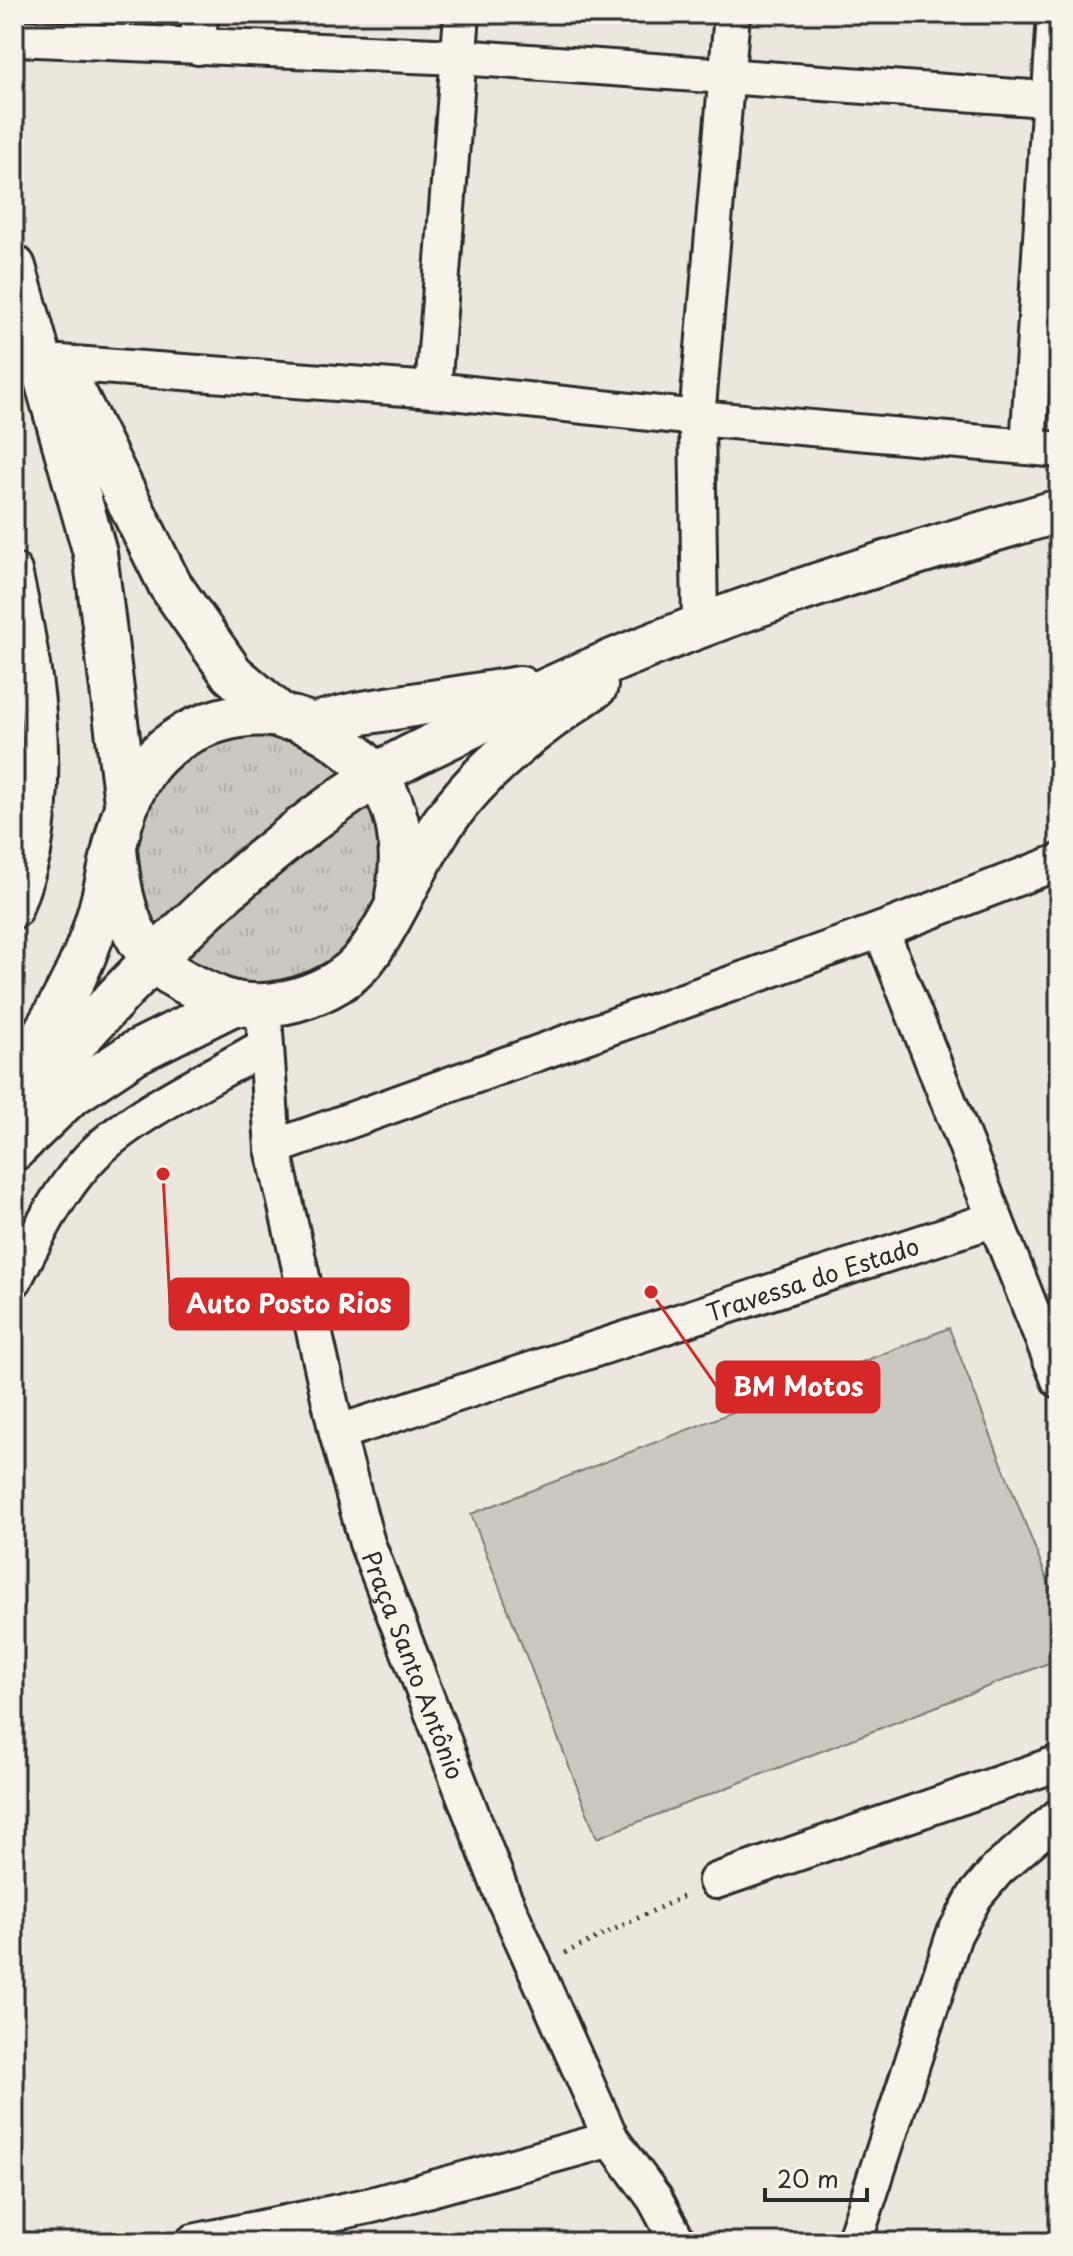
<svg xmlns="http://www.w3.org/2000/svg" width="1073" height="2256" font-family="'Playpen Sans',sans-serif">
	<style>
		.grass { fill: url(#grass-tufts); stroke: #7b7a75; stroke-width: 2 }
		.pitch { fill: #cbc8bf; stroke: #7b7a75; stroke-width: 2 }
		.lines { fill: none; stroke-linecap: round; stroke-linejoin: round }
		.minor-casing { stroke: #2b2b2b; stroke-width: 40 }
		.major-casing { stroke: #2b2b2b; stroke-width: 48 }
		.path { stroke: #2b2b2b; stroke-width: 5; stroke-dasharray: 2 6; stroke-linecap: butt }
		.minor { stroke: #f7f3e8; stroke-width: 34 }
		.major { stroke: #f7f3e8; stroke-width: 42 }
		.labels { text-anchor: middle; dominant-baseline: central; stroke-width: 6; stroke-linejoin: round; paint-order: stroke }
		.street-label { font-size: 24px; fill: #2b2b2b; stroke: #f7f3e8 }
		.leader { fill: none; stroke: #d62828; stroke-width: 3 }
		.callout-dot { fill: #d62828; stroke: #f7f3e8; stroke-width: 3 }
		.callout { fill: #d62828; stroke: #d62828; stroke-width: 3 }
		.callout-label { font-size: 26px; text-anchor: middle; font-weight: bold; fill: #fff }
	</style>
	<defs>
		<pattern id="grass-tufts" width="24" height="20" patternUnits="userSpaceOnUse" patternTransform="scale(2)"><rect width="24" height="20" fill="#cbc8bf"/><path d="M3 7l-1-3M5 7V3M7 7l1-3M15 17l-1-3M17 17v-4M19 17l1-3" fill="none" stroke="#aeaca4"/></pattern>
	</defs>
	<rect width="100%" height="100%" fill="#ebe7dd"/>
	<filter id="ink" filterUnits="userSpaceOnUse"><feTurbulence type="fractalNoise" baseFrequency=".0125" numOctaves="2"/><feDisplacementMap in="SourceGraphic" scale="16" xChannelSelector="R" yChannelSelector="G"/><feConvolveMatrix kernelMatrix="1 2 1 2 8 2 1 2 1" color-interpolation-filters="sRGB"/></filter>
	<g filter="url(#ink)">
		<g class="grass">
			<polygon points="221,734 297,736 349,767 232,853 155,940 127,870 158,774"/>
			<polygon points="372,801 382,825 381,901 356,945 316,976 241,989 172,959 273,872"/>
		</g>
		<polygon class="pitch" points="949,1328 1059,1610 1059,1659 597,1838 471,1514"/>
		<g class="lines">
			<defs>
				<g id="minor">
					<polyline points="1055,14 1028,447 1059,450"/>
					<polyline points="14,38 459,57 1059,100"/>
					<polyline points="198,47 200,14"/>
					<polyline points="60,363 433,390 697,418 1028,447"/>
					<polyline points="433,390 462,14"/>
					<path d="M 14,571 C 35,665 50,756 33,852 C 29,872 20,892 14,911"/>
					<polyline points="700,626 697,418 732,14"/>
					<path id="s1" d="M 263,1003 L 273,1148 L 337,1433 L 367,1543 L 503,1896 L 611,2139 L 655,2199 L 678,2242"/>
					<polyline points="273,1148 881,930 1059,862"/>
					<polyline points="995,1219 1059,1380"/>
					<path d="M 14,1280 C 36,1238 56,1195 88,1160 C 128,1116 211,1078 263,1047"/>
					<path id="s2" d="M 337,1433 L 995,1219 L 881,930"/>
					<polyline points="716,1881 1059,1763"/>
					<polyline points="193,2242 372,2205 611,2139"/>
					<polyline points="854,2242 954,1935 975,1896 997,1870 1059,1816"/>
				</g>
				<g id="major">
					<polyline points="14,267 95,553 126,802"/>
					<polyline points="62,368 170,585 232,674 284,718"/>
					<polyline points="311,725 356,714 520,688"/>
					<path d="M 115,848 C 120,909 133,960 195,987 C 207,993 221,1000 234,1003 C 281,1012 343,991 370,951 C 399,910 416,860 446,819 C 485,765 541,723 596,686"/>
					<path d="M 18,1074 C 50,1026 82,973 98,917 C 113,868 115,816 143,773 C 176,722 259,699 313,726 C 335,737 354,752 370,770 C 402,804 405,854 397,896"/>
					<path d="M 14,1115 C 113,992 241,863 374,777 C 406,756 444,741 478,723 C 663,629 860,568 1059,511"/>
					<polyline points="14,1149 69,1096 134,1053 235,1003"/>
				</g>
			</defs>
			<use href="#minor" class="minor-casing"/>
			<use href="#major" class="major-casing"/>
			<polyline class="path" points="565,1953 686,1895"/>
			<use href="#minor" class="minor"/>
			<use href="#major" class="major"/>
		</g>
	</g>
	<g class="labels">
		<g class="street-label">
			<text stroke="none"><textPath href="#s2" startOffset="500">Travessa do Estado</textPath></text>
			<text stroke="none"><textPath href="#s1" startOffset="682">Praça Santo Antônio</textPath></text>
		</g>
	</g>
	<path class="leader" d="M163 1174L170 1304M651 1292L717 1387"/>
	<g class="callout-dot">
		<circle cx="163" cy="1174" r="8"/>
		<circle cx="651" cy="1292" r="8"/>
	</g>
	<g class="callout">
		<rect x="170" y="1279" width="238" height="50" rx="8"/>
		<rect x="717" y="1362" width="162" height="50" rx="8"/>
	</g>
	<g class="callout-label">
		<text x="289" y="1313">Auto Posto Rios</text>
		<text x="798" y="1396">BM Motos</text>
	</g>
	<rect width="1073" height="2256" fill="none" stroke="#f7f3e8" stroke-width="48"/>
	<rect x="24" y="24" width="1025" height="2208" fill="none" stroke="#2b2b2b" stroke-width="3" filter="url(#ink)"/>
	<path d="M765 2188v12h102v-12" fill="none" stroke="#2b2b2b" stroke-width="4"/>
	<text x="777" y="2188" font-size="24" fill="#2b2b2b" stroke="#f7f3e8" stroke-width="6" paint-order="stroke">20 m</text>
</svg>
